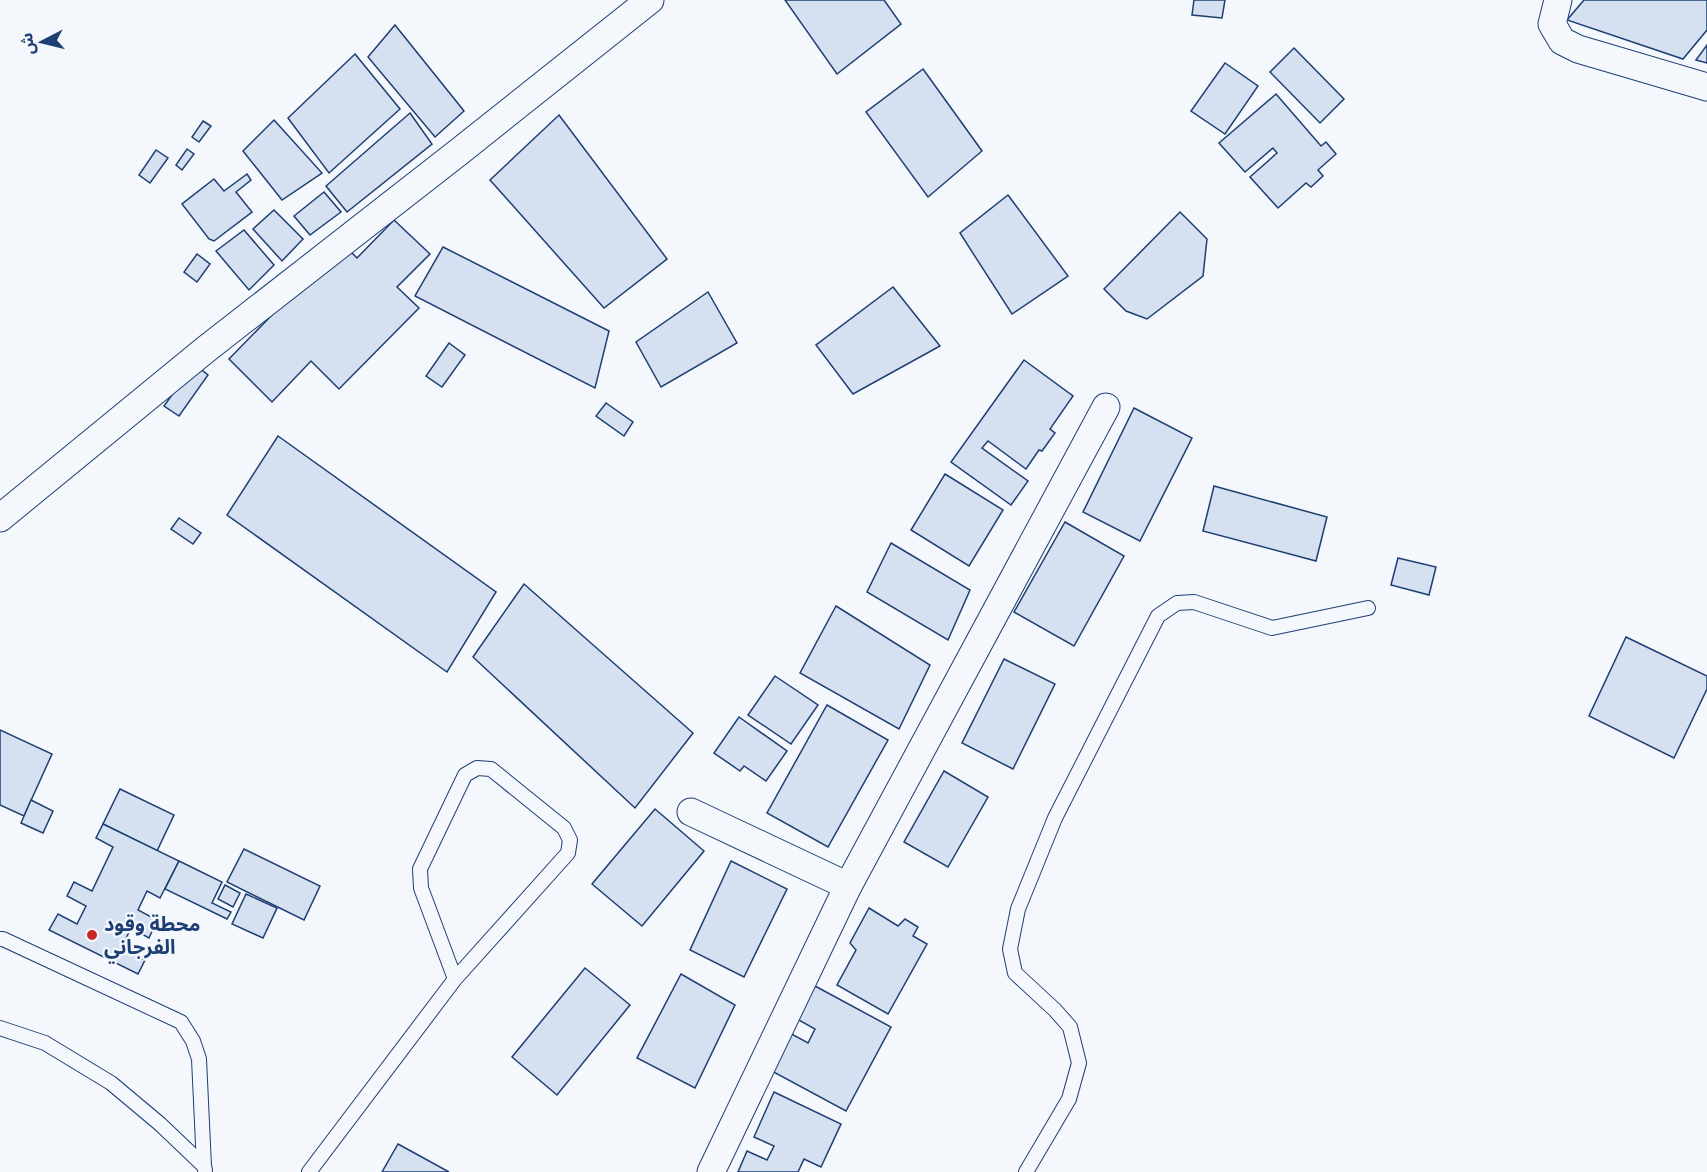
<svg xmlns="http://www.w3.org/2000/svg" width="1707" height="1172" font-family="'Public Sans','Noto Sans Arabic',sans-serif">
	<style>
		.building { fill: #d5e0f0; stroke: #1d3f73; stroke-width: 1.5 }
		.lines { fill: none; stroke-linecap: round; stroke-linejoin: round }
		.lane-casing { stroke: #1d3f73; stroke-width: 16 }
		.street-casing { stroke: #1d3f73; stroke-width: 29 }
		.lane { stroke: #f4f7fb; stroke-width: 14 }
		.street { stroke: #f4f7fb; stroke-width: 27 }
		.poi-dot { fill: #c62828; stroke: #f4f7fb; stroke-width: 2 }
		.labels { text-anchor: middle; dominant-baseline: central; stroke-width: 4.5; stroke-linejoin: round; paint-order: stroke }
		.poi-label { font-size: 20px; font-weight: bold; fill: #1d3f73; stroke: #f4f7fb; text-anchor: start }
	</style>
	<rect width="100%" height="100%" fill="#f4f7fb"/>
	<g class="building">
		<polygon points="785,0 884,0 901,24 837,74"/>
		<polygon points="1194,0 1225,0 1222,18 1192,15"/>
		<polygon points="1584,0 1707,0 1707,30 1683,59 1567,20"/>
		<polygon points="395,25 464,111 435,137 368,57"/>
		<polygon points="1707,45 1707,63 1696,60"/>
		<polygon points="1294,48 1344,99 1320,123 1270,72"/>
		<polygon points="355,54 400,109 329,173 288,118"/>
		<polygon points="1225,63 1258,86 1225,134 1191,111"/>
		<polygon points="923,69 982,151 928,197 866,112"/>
		<polygon points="1276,94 1321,146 1326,142 1336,154 1318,170 1323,176 1311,187 1306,183 1278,208 1250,177 1277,153 1273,148 1245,172 1219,143"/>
		<polygon points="410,113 432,144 347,212 326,186"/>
		<polygon points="559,115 667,259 604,308 490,180"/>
		<polygon points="274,120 322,173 282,200 243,151"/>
		<polygon points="203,121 211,126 199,142 192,137"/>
		<polygon points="187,149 194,154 182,170 176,165"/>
		<polygon points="156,150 168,158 150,183 139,175"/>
		<polygon points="247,174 251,180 236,192 252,212 214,241 209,239 182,204 214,179 224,191"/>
		<polygon points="324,192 341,212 310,235 294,216"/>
		<polygon points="1008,195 1068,276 1012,314 960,233"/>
		<polygon points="274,210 303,239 282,261 253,229"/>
		<polygon points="1180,212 1207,239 1203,276 1147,319 1126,311 1104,289"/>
		<polygon points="394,220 430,254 397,287 419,308 339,389 311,361 272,402 229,359 342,243 357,258"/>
		<polygon points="244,230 274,265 249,290 216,251"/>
		<polygon points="443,247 609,331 595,388 415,296"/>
		<polygon points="197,254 210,264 197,282 184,272"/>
		<polygon points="893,287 940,346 853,394 816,345"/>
		<polygon points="708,292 737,343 661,387 636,342"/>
		<polygon points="449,343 465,355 442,387 426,376"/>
		<polygon points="1024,360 1073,396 1050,429 1055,433 1042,451 1039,450 1026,469 988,441 982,448 1028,481 1011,505 951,462"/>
		<polygon points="194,364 208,375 179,416 164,406"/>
		<polygon points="606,403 633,422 624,436 596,416"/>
		<polygon points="1134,408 1192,438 1140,541 1083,512"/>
		<polygon points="278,436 496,592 447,672 227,515"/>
		<polygon points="945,474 1003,510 969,566 911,530"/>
		<polygon points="1214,486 1327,517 1316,561 1203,531"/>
		<polygon points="179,518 201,533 193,544 171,529"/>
		<polygon points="1065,522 1124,556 1074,646 1014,612"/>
		<polygon points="891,543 970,590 948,640 867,592"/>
		<polygon points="1398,558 1436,567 1429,595 1391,585"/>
		<polygon points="524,584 693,733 635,808 473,657"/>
		<polygon points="836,606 930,665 899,729 800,673"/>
		<polygon points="1626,637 1707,676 1707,689 1674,758 1589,716"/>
		<polygon points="1004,659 1055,684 1013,769 962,743"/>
		<polygon points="775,676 818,705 791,744 748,715"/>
		<polygon points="827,705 888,740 828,847 767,813"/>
		<polygon points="739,717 787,751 766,781 744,766 740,771 714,753"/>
		<polygon points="0,730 52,754 24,816 0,805"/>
		<polygon points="944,771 988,797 948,867 904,842"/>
		<polygon points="120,789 174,815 157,851 103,824"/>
		<polygon points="31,800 53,811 43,833 21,823"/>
		<polygon points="655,809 704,851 642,926 592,884"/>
		<polygon points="103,824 179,861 160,898 147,891 138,910 157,920 149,938 131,928 121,949 145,960 138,974 49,930 58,914 77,924 86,906 67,896 74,882 92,891 113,847 96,838"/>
		<polygon points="244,849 320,886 304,920 227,882"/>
		<polygon points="179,861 222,882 212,903 231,912 227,919 165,889"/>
		<polygon points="731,861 787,889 744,977 690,950"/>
		<polygon points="225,885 240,893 233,907 218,899"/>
		<polygon points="246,894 277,908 263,938 232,924"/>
		<polygon points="869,908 898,926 905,919 918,927 913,936 927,944 888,1014 837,985 856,950 850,943"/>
		<polygon points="585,968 630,1005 557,1095 512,1057"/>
		<polygon points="681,974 735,1005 695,1088 637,1058"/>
		<polygon points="815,986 891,1027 846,1111 768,1069 788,1032 808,1043 815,1029 797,1019"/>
		<polygon points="774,1092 841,1124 821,1167 804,1159 798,1172 738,1172 747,1151 767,1160 774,1146 754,1137"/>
		<polygon points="398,1144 449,1172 382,1172"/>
	</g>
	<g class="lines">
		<defs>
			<g id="lane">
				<polyline points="0,939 3,939 181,1022 193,1041 199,1059 204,1166"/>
				<polyline points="0,1028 45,1043 111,1083 160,1124 204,1166 205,1170"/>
				<polyline points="309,1172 455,979 568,853 570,840 564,828 491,769 477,768 465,775 420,869 421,888 455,979"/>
				<polyline points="1026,1172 1069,1099 1079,1063 1070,1027 1055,1010 1015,973 1010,949 1018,909 1055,818 1158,616 1177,603 1194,602 1272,628 1368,608"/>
			</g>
			<g id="street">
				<polyline points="1558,0 1552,24 1562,41 1578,49 1707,87"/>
				<polyline points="0,518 205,350 460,151 650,0"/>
				<polyline points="691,812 848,886"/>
				<polyline points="711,1172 848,886 1106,407"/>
			</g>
		</defs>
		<use href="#lane" class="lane-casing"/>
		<use href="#street" class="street-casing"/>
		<use href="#lane" class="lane"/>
		<use href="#street" class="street"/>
	</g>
	<circle class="poi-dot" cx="92" cy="935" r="6"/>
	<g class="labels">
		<g class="poi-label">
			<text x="104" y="924">محطة وقود<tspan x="104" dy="23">الفرجاني</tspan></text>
		</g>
	</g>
	<g transform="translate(42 42) rotate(263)" stroke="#f4f7fb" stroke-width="4.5" paint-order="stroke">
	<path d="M0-4.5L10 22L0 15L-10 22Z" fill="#1d3f73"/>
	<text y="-9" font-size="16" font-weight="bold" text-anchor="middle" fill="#1d3f73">ش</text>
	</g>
</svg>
